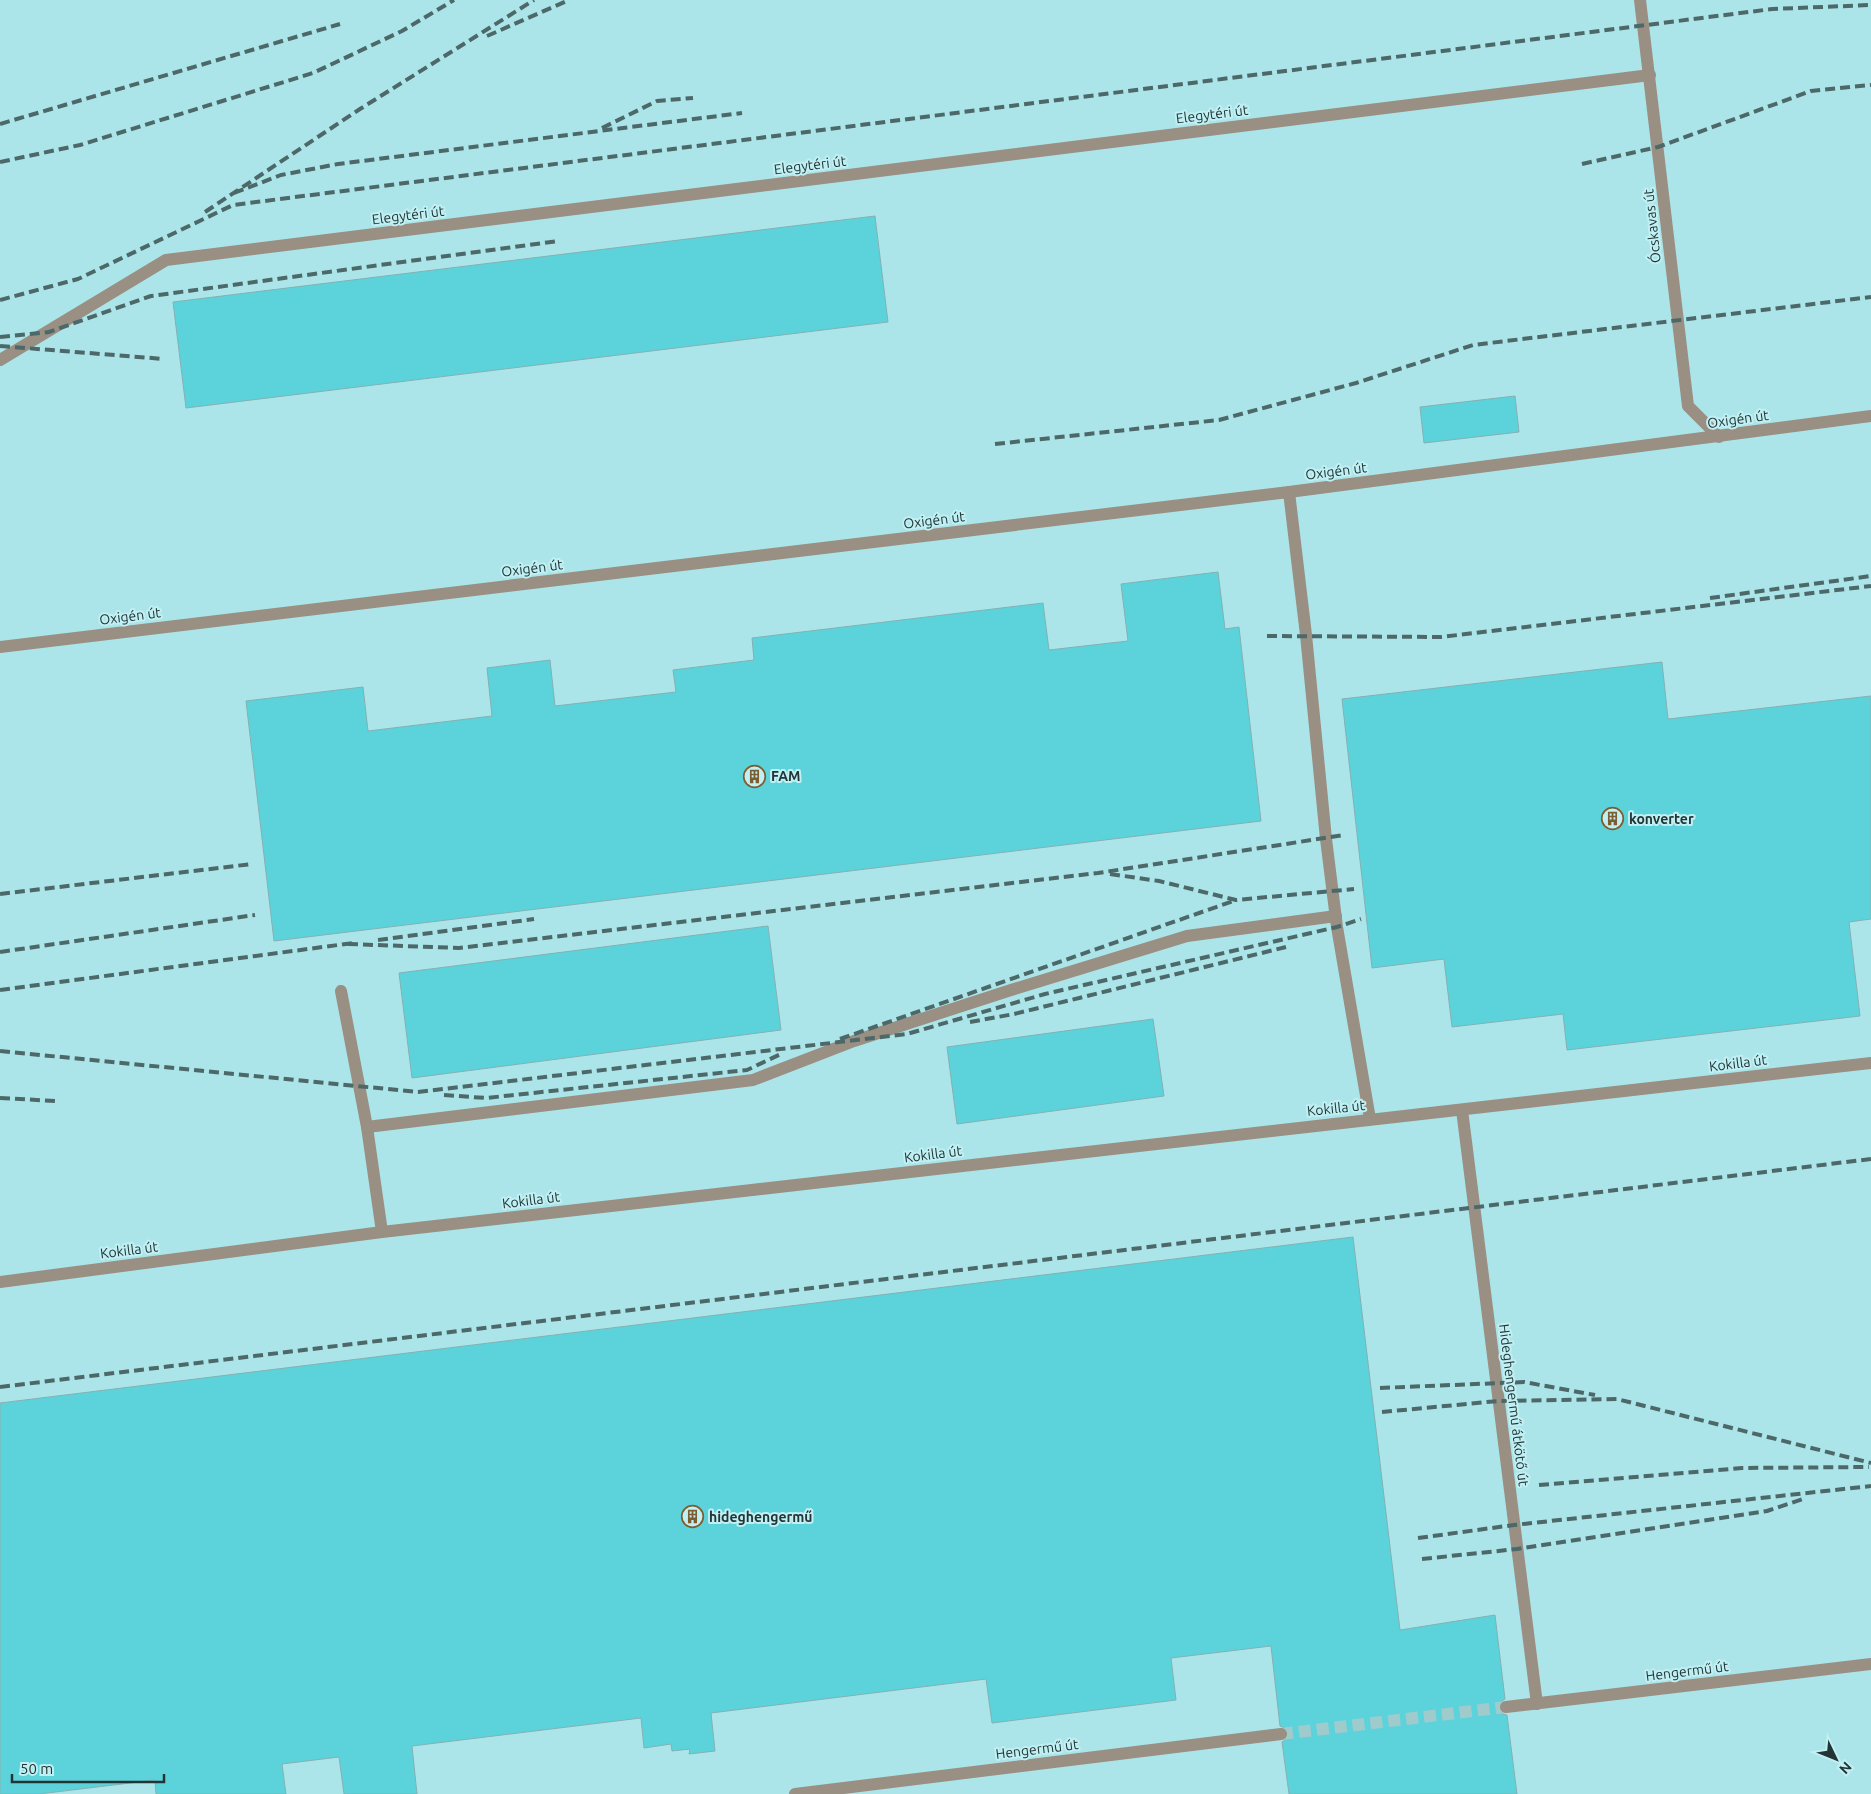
<svg xmlns="http://www.w3.org/2000/svg" width="1871" height="1794" font-family="Ubuntu,sans-serif">
	<style>
		.built { fill: #ace5e9 }
		.building { fill: #5cd3db; stroke: #83b1b3 }
		.lines { fill: none; stroke-linecap: round; stroke-linejoin: round }
		.minor-tunnel { stroke: #a0cbcd; stroke-width: 12; stroke-dasharray: 12 6; stroke-linecap: butt }
		.minor { stroke: #998f82; stroke-width: 12 }
		.rail { stroke: #4d6869; stroke-width: 4; stroke-dasharray: 10 5; stroke-linecap: butt }
		.labels { text-anchor: middle; dominant-baseline: central; stroke-width: 4; stroke-linejoin: round; paint-order: stroke }
		.street-label { font-size: 14px; fill: #223536; stroke: #c0f0f3 }
		.poi-label { font-size: 14px; font-weight: bold; fill: #223536; stroke: #c0f0f3; text-anchor: start }
	</style>
	<rect width="100%" height="100%" fill="#c0f0f3"/>
	<rect class="built" x="0" y="0" width="1871" height="1794"/>
	<g class="building">
		<polygon points="875,216 888,322 186,408 173,302"/>
		<polygon points="1515,396 1519,432 1424,443 1420,407"/>
		<polygon points="1218,572 1225,629 1239,627 1261,821 274,941 246,701 363,687 368,731 492,716 487,668 550,660 555,706 676,692 673,670 754,660 752,638 1043,603 1049,650 1128,641 1121,584"/>
		<polygon points="1662,662 1668,719 1871,696 1871,919 1849,922 1860,1016 1567,1050 1563,1014 1452,1027 1444,959 1372,968 1342,699"/>
		<polygon points="768,926 781,1030 412,1078 399,973"/>
		<polygon points="1153,1019 1164,1096 957,1124 947,1047"/>
		<polygon points="1353,1237 1400,1630 1495,1615 1505,1699 1499,1703 1498,1708 1502,1714 1507,1715 1517,1794 1289,1794 1282,1742 1288,1738 1289,1734 1287,1729 1280,1726 1271,1646 1171,1658 1176,1700 992,1723 986,1679 711,1713 715,1751 689,1754 690,1749 672,1751 671,1744 644,1748 641,1718 412,1746 417,1794 344,1794 339,1757 282,1764 286,1794 156,1794 155,1780 39,1794 0,1794 0,1403"/>
	</g>
	<g class="lines">
		<polyline class="minor-tunnel" points="1281,1734 1506,1707"/>
		<g class="minor">
			<polyline points="1640,0 1688,406 1719,437"/>
			<polyline points="0,360 166,260 1650,75"/>
			<polyline points="1289,492 1306,635 1326,839 1337,927 1370,1119"/>
			<polyline points="0,647 1289,492 1871,416"/>
			<polyline points="341,991 367,1127 382,1232"/>
			<polyline points="1462,1110 1537,1704"/>
			<polyline points="367,1127 753,1080 854,1041 1011,990 1187,936 1336,916"/>
			<polyline points="0,1282 382,1232 1871,1063"/>
			<polyline points="1506,1707 1871,1664"/>
			<polyline points="795,1794 1281,1734"/>
		</g>
		<g class="rail">
			<polyline points="487,36 569,0"/>
			<polyline points="0,124 340,24"/>
			<polyline points="602,128 657,101 693,98"/>
			<polyline points="0,162 80,145 313,73 402,31 454,0"/>
			<polyline points="1582,164 1658,147 1811,91 1871,85"/>
			<polyline points="234,193 281,175 338,164 742,113"/>
			<polyline points="205,212 360,109 534,0"/>
			<polyline points="0,300 78,279 233,205 1772,9 1871,5"/>
			<polyline points="0,337 49,332 151,296 558,241"/>
			<polyline points="0,346 164,359"/>
			<polyline points="995,444 1219,420 1356,383 1473,345 1871,297"/>
			<polyline points="1710,598 1871,576"/>
			<polyline points="1267,636 1441,637 1871,586"/>
			<polyline points="1110,874 1159,881 1236,900 1354,889"/>
			<polyline points="0,894 252,864"/>
			<polyline points="378,940 534,919"/>
			<polyline points="348,944 459,948 1098,873 1344,835"/>
			<polyline points="0,952 255,915"/>
			<polyline points="0,990 353,943"/>
			<polyline points="970,1022 1014,1014 1286,947"/>
			<polyline points="840,1039 1236,900"/>
			<polyline points="0,1051 418,1092 907,1034 1045,994 1337,927 1361,919"/>
			<polyline points="444,1095 486,1098 747,1070 783,1053"/>
			<polyline points="0,1098 56,1101"/>
			<polyline points="0,1387 1871,1159"/>
			<polyline points="1380,1388 1524,1382 1595,1395"/>
			<polyline points="1382,1412 1498,1401 1617,1399 1871,1463"/>
			<polyline points="1539,1485 1742,1468 1869,1467"/>
			<polyline points="1418,1538 1514,1525 1871,1486"/>
			<polyline points="1422,1559 1517,1549 1767,1511 1806,1498"/>
		</g>
	</g>
	<defs>
		<symbol id="building-ring" viewBox="-11 -11 22 22"><circle r="9.5" fill="#c0f0f3" stroke="#7d5e33" stroke-width="1.5"/><path d="M-4-6H4V6H1V3H-1V6H-4ZM-2.5-4.3h1.7v1.8h-1.7ZM.8-4.3h1.7v1.8H.8ZM-2.5-1h1.7V.8h-1.7ZM.8-1h1.7V.8H.8Z" fill="#7d5e33"/></symbol>
	</defs>
	<g fill-rule="evenodd">
		<use href="#building-ring" x="742" y="764" width="25" height="25"/>
		<use href="#building-ring" x="1600" y="806" width="25" height="25"/>
		<use href="#building-ring" x="680" y="1504" width="25" height="25"/>
	</g>
	<g class="labels">
		<g class="street-label">
			<text transform="translate(1212 114) rotate(-7)">Elegytéri út</text>
			<text transform="translate(810 165) rotate(-7)">Elegytéri út</text>
			<text transform="translate(408 215) rotate(-7)">Elegytéri út</text>
			<text transform="translate(1652 226) rotate(-96)">Ócskavas út</text>
			<text transform="translate(1738 419) rotate(-8)">Oxigén út</text>
			<text transform="translate(1336 471) rotate(-7)">Oxigén út</text>
			<text transform="translate(934 520) rotate(-7)">Oxigén út</text>
			<text transform="translate(532 568) rotate(-7)">Oxigén út</text>
			<text transform="translate(130 616) rotate(-7)">Oxigén út</text>
			<text transform="translate(1738 1063) rotate(-7)">Kokilla út</text>
			<text transform="translate(1336 1108) rotate(-6)">Kokilla út</text>
			<text transform="translate(933 1154) rotate(-7)">Kokilla út</text>
			<text transform="translate(531 1200) rotate(-7)">Kokilla út</text>
			<text transform="translate(129 1250) rotate(-7)">Kokilla út</text>
			<text transform="translate(1514 1405) rotate(83)">Hideghengermű átkötő út</text>
			<text transform="translate(1687 1671) rotate(-7)">Hengermű út</text>
			<text transform="translate(1037 1749) rotate(-7)">Hengermű út</text>
		</g>
		<g class="poi-label">
			<text x="771" y="776">FAM</text>
			<text x="1629" y="819">konverter</text>
			<text x="709" y="1517">hideghengermű</text>
		</g>
	</g>
	<g transform="translate(1836 1759) rotate(133)" stroke="#c0f0f3" stroke-width="4" paint-order="stroke">
	<path d="M0-4L9 19L0 12L-9 19Z" fill="#223536"/>
	<text y="-8" font-size="14" font-weight="bold" text-anchor="middle" fill="#223536">N</text>
	</g>
	<path d="M12 1774v8h152v-8" fill="none" stroke="#223536" stroke-width="2.5"/>
	<text x="20" y="1774" font-size="15" fill="#223536" stroke="#c0f0f3" stroke-width="4" paint-order="stroke">50 m</text>
</svg>
